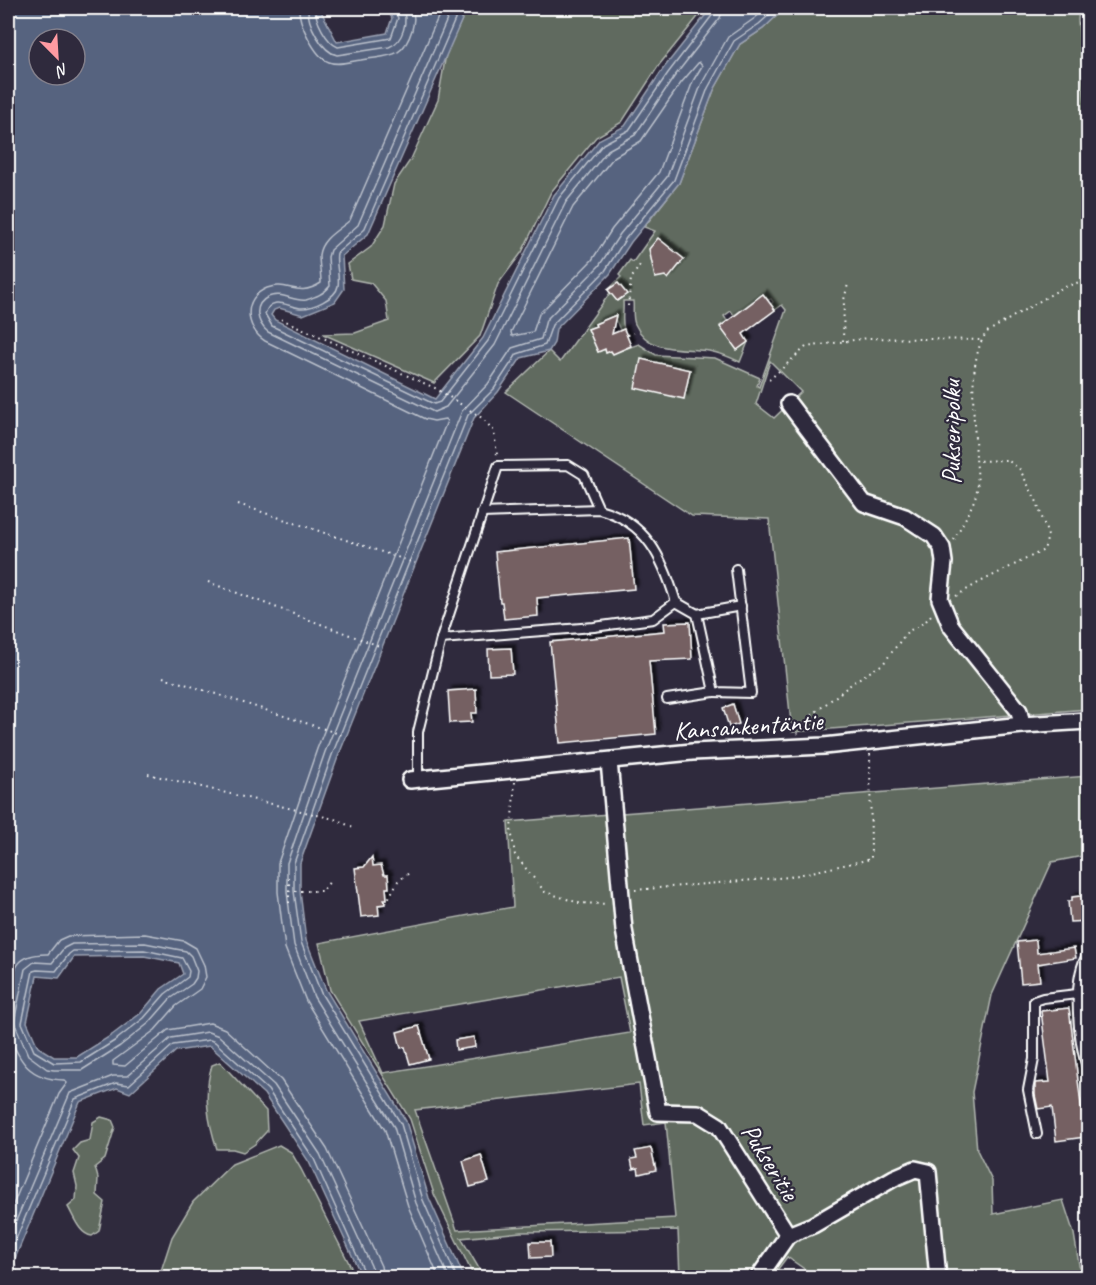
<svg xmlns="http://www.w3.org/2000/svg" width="1096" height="1285" font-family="Caveat,sans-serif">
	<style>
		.green { fill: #606b5f; stroke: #b0b5af; stroke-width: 1.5; fill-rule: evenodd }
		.water { fill: #56637f; stroke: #9aa1b2; stroke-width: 1.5; fill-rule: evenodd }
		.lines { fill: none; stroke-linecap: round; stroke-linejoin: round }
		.shore { stroke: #bbc1cc; stroke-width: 1.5 }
		.building { fill: #756162; stroke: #fff; stroke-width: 1.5; filter: url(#shadow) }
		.lane-casing { stroke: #fff; stroke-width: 12 }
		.street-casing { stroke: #fff; stroke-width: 20 }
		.path { stroke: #fff; stroke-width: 2; stroke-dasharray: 1.5 4.5; stroke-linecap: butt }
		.lane { stroke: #2f2a3d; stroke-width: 8 }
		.street { stroke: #2f2a3d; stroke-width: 15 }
		.labels { text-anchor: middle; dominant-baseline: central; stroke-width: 4.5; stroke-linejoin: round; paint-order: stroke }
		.street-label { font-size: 26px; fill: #fff; stroke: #2f2a3d }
	</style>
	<defs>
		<filter id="shadow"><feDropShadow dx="4" dy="-4" stdDeviation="1.5" flood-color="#0009"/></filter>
	</defs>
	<rect width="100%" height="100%" fill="#2f2a3d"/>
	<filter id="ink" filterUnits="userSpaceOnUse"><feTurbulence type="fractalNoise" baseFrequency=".0167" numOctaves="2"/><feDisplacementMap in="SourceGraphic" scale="12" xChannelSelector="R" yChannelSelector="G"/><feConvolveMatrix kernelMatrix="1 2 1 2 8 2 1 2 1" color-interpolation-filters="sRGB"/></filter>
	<g filter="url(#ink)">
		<g class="green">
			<polygon points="467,8 705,8 659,65 622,122 596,137 551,192 522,252 498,284 480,336 434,383 323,334 355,333 389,321 386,301 371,283 351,279 348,264 371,247 385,225 394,184 411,159 438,100 446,54"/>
			<path d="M 785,8 L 1079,8 L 1078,20 L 1088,138 L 1088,709 L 792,732 L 769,519 L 692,516 L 506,392 L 549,351 L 560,362 L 610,293 L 608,290 L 621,277 L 619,275 L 630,260 L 633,262 L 655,231 L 644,227 L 679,183 L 714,90 L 740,44 L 763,29 ZM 763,294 L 768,300 L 771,299 L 773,302 L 771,304 L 775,310 L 782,305 L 786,310 L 759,387 L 757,386 L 760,378 L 715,358 L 656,355 L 639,344 L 613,353 L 611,351 L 606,353 L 605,349 L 598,352 L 588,329 L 596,326 L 595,324 L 614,316 L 620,330 L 624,329 C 621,319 624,312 623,301 L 633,301 C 634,308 632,317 635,324 C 649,355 683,347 709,351 C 720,353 730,357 740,362 L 748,342 L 737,350 L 720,326 L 727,321 L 724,316 L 731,311 L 734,315 ZM 770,361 L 801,392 L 774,418 L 756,404 Z"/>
			<path d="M 1088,776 L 1088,857 L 1083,856 L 1052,862 L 992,995 L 972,1092 L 977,1150 L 992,1181 L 993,1214 L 1063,1200 L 1074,1234 L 1081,1277 L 816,1277 L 787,1257 L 772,1277 L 680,1277 L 678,1230 L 521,1232 L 461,1238 L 484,1277 L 474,1277 L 434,1194 L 410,1119 L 330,990 L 319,943 L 513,907 L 508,822 ZM 619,977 L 630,1033 L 383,1073 L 359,1021 ZM 639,1084 L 644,1125 L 666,1122 L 675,1218 L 457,1230 L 415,1110 Z"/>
			<path d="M 220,1062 L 266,1111 L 267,1131 L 255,1144 L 243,1152 L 233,1149 L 217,1149 C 208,1121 203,1094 212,1065 Z"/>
			<path d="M 101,1117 L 112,1120 L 115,1127 L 105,1159 L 95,1167 L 98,1178 L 97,1195 L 105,1202 L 99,1231 L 92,1236 C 79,1234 74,1217 68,1207 L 76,1200 L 77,1186 L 74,1173 L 79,1158 L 73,1150 L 80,1143 L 90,1140 L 93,1122 Z"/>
			<polygon points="279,1145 291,1152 301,1169 356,1277 159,1277 172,1237 193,1202 232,1164"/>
		</g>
		<path class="water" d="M 8,8 L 322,8 L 321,11 L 337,42 L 387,33 L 392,18 L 386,8 L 467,8 L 368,234 L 342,256 L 344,289 L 335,302 L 303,315 L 279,308 L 274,310 L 271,315 L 275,320 L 435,399 L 483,338 L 554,195 L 600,139 L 625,126 L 663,69 L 711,8 L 785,8 L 763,29 L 740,44 L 714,90 L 679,183 L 631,242 L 610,274 L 556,329 L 554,343 L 549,351 L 521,358 L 498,392 L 474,418 L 338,757 L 300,863 L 300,891 L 306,940 L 326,990 L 406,1121 L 429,1198 L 464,1277 L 362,1277 L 309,1162 L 264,1094 L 210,1046 L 176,1051 L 130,1093 L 117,1088 L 80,1102 L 14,1261 L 18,1277 L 8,1277 ZM 39,39 L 75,39 L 75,75 L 39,75 ZM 144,956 L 179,963 L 183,974 L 161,989 L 141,1013 L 112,1035 L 77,1057 L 54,1057 L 38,1047 L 27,1022 L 37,976 L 59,978 L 74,957 Z"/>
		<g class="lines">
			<g class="shore">
				<path d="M 299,8 C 298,22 315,57 329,62 C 339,66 351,61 361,60 C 388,55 403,60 412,30 C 414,22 415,16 412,8"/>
				<path d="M 308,8 C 307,23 322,52 337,55 L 389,47 C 403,42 409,20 402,8"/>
				<path d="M 316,8 C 314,19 327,43 338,47 L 391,38 L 398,18 L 393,8"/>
				<path d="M 452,8 L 358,225 L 330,250 L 328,257 L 330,286 C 324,294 315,297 306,300 C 293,302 282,291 268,297 C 252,305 257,323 268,332 L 434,412 L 446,407 L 495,345 L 566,202 L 608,150 L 635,135 L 674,77 L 720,18 L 723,8"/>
				<path d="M 460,8 L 364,230 L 337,253 C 335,264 340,275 338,286 C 336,298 312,309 300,308 C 286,306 271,295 265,314 L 272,326 L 434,404 L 440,402 L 488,341 L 559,198 L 603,144 L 629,130 L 668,73 L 714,13 L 715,8"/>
				<polygon points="699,62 702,66 693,81 659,172 612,229 592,260 539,314 533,332 512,336 511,332 573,207 614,157 641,141 681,83"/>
				<polygon points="145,943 186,951 191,956 197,971 196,978 192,984 170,999 149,1023 120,1046 82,1070 54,1070 47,1069 28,1055 14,1022 25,969 34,962 52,963 64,948 72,944"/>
				<polygon points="144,950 182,958 189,971 188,977 165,994 144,1018 116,1040 81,1062 54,1063 34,1051 22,1023 33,971 37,970 56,971 69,954 73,951"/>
				<path d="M 8,1006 C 14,975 10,953 48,954 L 59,940 L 68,936 L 145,934 L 184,941 L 196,948 L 204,965 L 206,977 L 200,989 L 176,1006 L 155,1030 L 113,1061 L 113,1065 L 125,1066 L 168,1030 L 210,1023 L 225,1029 L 281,1080 L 327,1149 L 381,1266 L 383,1278"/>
				<path d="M 8,1033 C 20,1062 29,1079 64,1080 L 67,1083 L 59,1094 L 8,1217"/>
				<polyline points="8,1240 70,1093 113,1076 127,1076 171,1038 208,1032 219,1036 274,1085 320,1154 373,1270 374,1278"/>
				<polyline points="12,1278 8,1258 75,1099 116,1083 129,1085 173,1045 210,1040 215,1042 268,1090 314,1159 367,1278"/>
				<path d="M 439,1278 L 408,1206 L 385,1130 L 306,1001 L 285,948 L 278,892 L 278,863 L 317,749 L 447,421 L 445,419 L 434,421 L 425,419 L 265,341 C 245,328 242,298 267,288 C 289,280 296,299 321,283 C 321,274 319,264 319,255 C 321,238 339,230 350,220 L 442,8"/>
				<polyline points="449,1278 416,1203 394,1127 314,997 294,945 287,892 287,863 325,752 462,411 488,384 512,348 541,339 546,320 599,266 620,234 667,177 701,85 728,37 755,18 766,8"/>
				<polyline points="457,1278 423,1200 401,1124 321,993 301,942 294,891 294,863 332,755 468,415 494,389 517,354 545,345 552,325 605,271 626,238 674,180 708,88 734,41 759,24 777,8"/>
			</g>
		</g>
		<g class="building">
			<polygon points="658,238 684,259 668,279 665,276 655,278 649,249"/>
			<polygon points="618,283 627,294 617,301 608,290"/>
			<polygon points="763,294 775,310 743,334 748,342 737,350 720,327"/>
			<polygon points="616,315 612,334 624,329 631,346 613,354 611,351 606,353 605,349 598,352 588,329 596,326 595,324"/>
			<polygon points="641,359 690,370 684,399 635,388"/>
			<polygon points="629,538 634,589 537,598 538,616 504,619 502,602 500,602 495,552"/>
			<polygon points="690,622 692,659 649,661 656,734 560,743 550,642 665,631 664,623"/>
			<polygon points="511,648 513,674 489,675 488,649"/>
			<polygon points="476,689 477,713 471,713 472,722 450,723 448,691"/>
			<polygon points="733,704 739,724 729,727 723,708"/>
			<polygon points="372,857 373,866 381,865 384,875 388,875 389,888 386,888 387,899 384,899 385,904 378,905 379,915 361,917 355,868 364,867"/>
			<polygon points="1089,895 1089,921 1070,922 1068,901 1072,901 1072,897"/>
			<polygon points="1036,940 1037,953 1074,948 1076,958 1038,964 1040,981 1021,983 1017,942"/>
			<polygon points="1069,1008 1085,1137 1056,1141 1052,1107 1038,1109 1035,1095 1035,1083 1050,1082 1041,1011"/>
			<polygon points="419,1026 429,1059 410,1064 405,1047 401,1048 397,1032"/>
			<polygon points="474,1037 475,1047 456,1050 455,1040"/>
			<polygon points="651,1148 656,1170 639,1174 638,1168 633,1169 631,1159 637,1158 635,1151"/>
			<polygon points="481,1155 489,1182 470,1187 463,1161"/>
			<polygon points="530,1242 550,1242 551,1257 531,1258"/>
		</g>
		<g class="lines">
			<defs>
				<g id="lane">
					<path d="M 482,513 L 599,509 C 647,522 663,559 676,602 L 697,614 L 714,692 L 751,693 L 736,569"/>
					<polyline points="697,614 741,606"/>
					<polyline points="441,639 594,627 653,619 676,602"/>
					<polyline points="667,699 714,692"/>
					<polyline points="418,779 418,732 441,639 498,466 568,465 584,475 599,509"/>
					<path d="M 1088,954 C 1071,978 1078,1043 1088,1070"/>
					<polyline points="1037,1134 1028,1090 1034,1059 1034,1001 1043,998 1077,994"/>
				</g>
				<g id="street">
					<polyline points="789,404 864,503 905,517 934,536 942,548 944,562 940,599 951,626 1019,711 1022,725"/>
					<polyline points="609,761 624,930 658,1112 698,1113 719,1126 788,1235 813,1225 894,1178 915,1169 928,1172 938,1278"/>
					<polyline points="410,780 692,752 824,746 1022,725 1088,721"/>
					<polyline points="758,1278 788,1235"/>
				</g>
			</defs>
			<use href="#lane" class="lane-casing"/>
			<use href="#street" class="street-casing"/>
			<g class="path">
				<polyline points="628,306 631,279 640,265"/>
				<polyline points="281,319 437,389 482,418 494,431 497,455"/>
				<polyline points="627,335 633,333"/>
				<polyline points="843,341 844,300 848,284"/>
				<polyline points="769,380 806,347 868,338 981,340"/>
				<polyline points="238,504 415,563"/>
				<path d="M 954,540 C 961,526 971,510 976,495 C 979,483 977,470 976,458 C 975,425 966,359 987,332 L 1062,288 L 1088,279"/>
				<polyline points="208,582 382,647"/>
				<polyline points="956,596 980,582 1044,550 1048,536 1037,502 1019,468 1007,460 976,461"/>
				<polyline points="163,677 346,736"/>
				<polyline points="797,734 805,722 818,710 858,679 883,664 907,632 925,622 932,614"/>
				<polyline points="148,774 338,820 353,828"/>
				<polyline points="515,782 511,829 515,855 545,892 579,903 608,904"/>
				<polyline points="635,890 789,877 871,859 870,754"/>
				<polyline points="289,891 322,891 332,879"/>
				<polyline points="385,902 387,901 398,881 409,873"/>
				<polyline points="289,903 289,878"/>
			</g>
			<use href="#lane" class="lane"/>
			<use href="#street" class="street"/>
		</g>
	</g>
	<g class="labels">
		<g class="street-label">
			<text transform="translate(951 432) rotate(-90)">Pukseripolku</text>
			<text transform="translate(748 726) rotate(-4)">Kansankentäntie</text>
			<text transform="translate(770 1162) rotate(58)">Pukseritie</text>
		</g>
	</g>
	<rect width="1096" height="1285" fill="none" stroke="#2f2a3d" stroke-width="30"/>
	<rect x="15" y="15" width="1066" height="1255" fill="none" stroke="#fff" stroke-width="2" filter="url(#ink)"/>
	<g transform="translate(57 57) rotate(156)"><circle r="28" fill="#2f2a3d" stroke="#827f8b" stroke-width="1.5"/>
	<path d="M0-4.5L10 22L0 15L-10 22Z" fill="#ff9aa2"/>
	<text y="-9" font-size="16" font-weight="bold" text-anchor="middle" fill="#ffffff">N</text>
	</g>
</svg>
